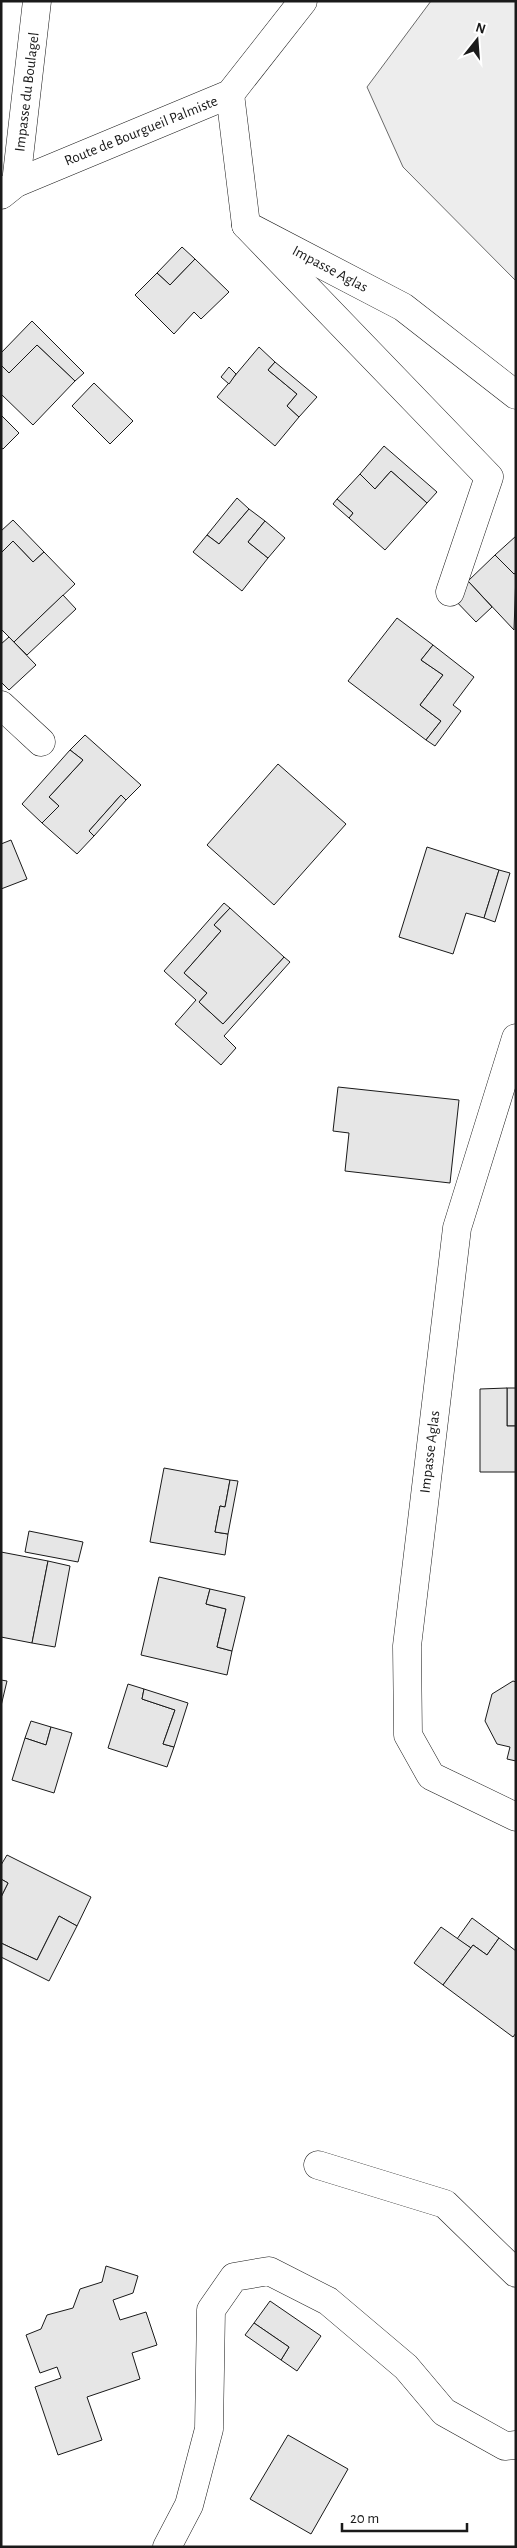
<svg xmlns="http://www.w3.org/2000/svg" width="517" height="2548" font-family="'Alegreya Sans',sans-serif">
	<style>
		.built { fill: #ededed; stroke: #6a6a6a }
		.building { fill: #e6e6e6; stroke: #1a1a1a }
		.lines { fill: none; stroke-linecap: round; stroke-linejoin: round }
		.minor-casing { stroke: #1a1a1a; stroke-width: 29 }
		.tertiary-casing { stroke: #1a1a1a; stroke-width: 29 }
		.minor { stroke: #fff; stroke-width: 28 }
		.tertiary { stroke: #fff; stroke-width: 28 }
		.labels { text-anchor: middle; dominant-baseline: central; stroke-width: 4; stroke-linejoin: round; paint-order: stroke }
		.street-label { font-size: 15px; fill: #1a1a1a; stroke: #fff }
	</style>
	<rect width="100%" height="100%" fill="#fff"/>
	<polygon class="built" points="431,1 516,1 516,281 403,167 367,87"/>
	<g class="building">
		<polygon points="182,247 195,259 170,285 157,273"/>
		<polygon points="195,259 229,292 201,319 194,312 174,334 135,295 157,273 170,285"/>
		<polygon points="32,321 84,373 75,381 37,345 9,373 1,365 1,353"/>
		<polygon points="37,345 75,381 33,425 1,394 1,365 9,373"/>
		<polygon points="259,347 275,362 268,370 297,394 287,406 299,417 275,446 217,397"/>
		<polygon points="275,362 317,397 299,417 287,406 297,394 268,370"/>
		<polygon points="229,367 236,374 229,384 221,377"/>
		<polygon points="94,383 133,421 110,444 72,406"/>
		<polygon points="1,415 19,433 3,449 1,448"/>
		<polygon points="384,446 437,492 427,503 391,471 375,489 360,474"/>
		<polygon points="391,471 427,503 385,550 349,518 353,513 337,499 360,474 375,489"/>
		<polygon points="237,498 249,509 219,544 207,535"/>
		<polygon points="337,499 353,513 349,518 333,504"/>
		<polygon points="249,509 265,521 248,542 268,558 242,591 193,552 207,535 219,544"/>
		<polygon points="13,520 44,552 33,562 13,541 1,553 1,531"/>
		<polygon points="265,521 285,538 268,558 248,542"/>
		<polygon points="516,536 516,573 514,574 495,555"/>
		<polygon points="13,541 33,562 44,552 75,584 14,642 1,629 1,553"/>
		<polygon points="495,555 514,574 516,573 514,630 468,581"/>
		<polygon points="468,581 492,607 476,622 452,597"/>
		<polygon points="63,595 76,609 27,655 14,642"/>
		<polygon points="397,618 433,645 421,660 443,675 420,705 441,721 426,740 348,681"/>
		<polygon points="9,637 36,665 9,690 1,682 1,644"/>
		<polygon points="433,645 474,677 453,705 461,711 435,746 426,740 441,721 420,705 443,675 421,660"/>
		<polygon points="85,735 141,785 126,800 121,795 89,831 94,836 77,854 42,823 59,806 49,797 83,760 70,750"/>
		<polygon points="70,750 83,760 49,797 59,806 42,823 22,804"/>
		<polygon points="278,764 346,824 274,905 207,845"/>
		<polygon points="121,795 126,800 94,836 89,831"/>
		<polygon points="11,840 27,879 1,889 1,844"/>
		<polygon points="427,847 499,870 484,918 466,913 453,954 399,937"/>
		<polygon points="499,870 510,873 495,922 484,918"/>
		<polygon points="224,903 230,908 214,925 221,931 184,973 207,993 199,1002 223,1024 284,957 290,962 224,1036 236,1048 221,1065 175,1024 196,1000 164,971"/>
		<polygon points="230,908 284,957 223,1024 199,1002 207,993 184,973 221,931 214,925"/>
		<polygon points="338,1087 459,1100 450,1183 345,1171 349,1133 333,1131"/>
		<rect x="507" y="1388" width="9" height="38"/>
		<polygon points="507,1388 507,1426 516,1426 516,1472 480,1472 480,1389"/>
		<polygon points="164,1468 230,1480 225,1507 220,1506 215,1532 228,1534 225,1555 150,1542"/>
		<polygon points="230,1480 238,1481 228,1534 215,1532 220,1506 225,1507"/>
		<polygon points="29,1531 83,1542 78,1562 25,1552"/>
		<polygon points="1,1552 48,1561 32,1643 1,1637"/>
		<polygon points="48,1561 70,1566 55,1647 32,1643"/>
		<polygon points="159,1577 210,1589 206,1604 226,1609 217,1647 232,1651 227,1675 141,1655"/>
		<polygon points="210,1589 245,1597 232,1651 217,1647 226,1609 206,1604"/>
		<polygon points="1,1680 7,1681 1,1706"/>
		<polygon points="513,1681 516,1682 516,1761 507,1759 510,1747 497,1744 485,1721 492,1694"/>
		<polygon points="128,1684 144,1689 142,1699 175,1710 163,1744 174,1747 167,1767 108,1748"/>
		<polygon points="144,1689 188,1703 174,1747 163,1744 175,1710 142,1699"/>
		<polygon points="31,1721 51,1727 46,1745 25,1738"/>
		<polygon points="51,1727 72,1733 54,1793 12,1780 25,1738 46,1745"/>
		<polygon points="7,1855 91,1897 77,1926 59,1916 37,1960 1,1943 1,1897 8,1883 1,1879 1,1865"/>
		<polygon points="1,1879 8,1883 1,1897"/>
		<polygon points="59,1916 77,1926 49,1981 1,1957 1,1943 37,1960"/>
		<polygon points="472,1918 499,1938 487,1955 473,1945 471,1948 457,1939"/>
		<polygon points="441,1927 471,1948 443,1985 414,1963"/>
		<polygon points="499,1938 516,1951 516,2033 513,2037 443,1985 473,1945 487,1955"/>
		<polygon points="106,2266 138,2276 133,2293 113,2300 120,2320 146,2312 157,2345 132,2353 140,2379 87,2397 102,2440 58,2455 35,2387 61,2378 57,2367 40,2373 26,2335 41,2329 47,2315 73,2308 80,2289 102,2282"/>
		<polygon points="270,2301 321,2336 297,2371 281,2360 289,2347 254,2323"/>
		<polygon points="254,2323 289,2347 281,2360 245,2335"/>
		<polygon points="288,2435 348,2469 311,2534 250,2499"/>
	</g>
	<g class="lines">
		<defs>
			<g id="minor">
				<polyline points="230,94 246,225 403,307 516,395"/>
				<polyline points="16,183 37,1"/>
				<polyline points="246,225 489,477 450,592"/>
				<polyline points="1,705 41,742"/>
				<polyline points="516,1038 457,1228 407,1646 408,1735 431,1776 516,1817"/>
				<polyline points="318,2165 445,2204 516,2273"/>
				<polyline points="167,2547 189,2505 209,2429 211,2310 234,2277 269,2271 328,2301 406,2367 444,2412 505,2446 516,2445"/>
			</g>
			<polyline id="tertiary" points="1,195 16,183 230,94 303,1"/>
		</defs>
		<use href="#minor" class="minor-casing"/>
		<use href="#tertiary" class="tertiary-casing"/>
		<use href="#minor" class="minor"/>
		<use href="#tertiary" class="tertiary"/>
	</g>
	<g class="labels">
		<g class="street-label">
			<text transform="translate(27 92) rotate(-83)">Impasse du Boulagel</text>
			<text transform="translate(141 131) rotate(-22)">Route de Bourgueil Palmiste</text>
			<text transform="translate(330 269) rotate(28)">Impasse Aglas</text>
			<text transform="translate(430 1452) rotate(-83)">Impasse Aglas</text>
		</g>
	</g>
	<rect width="517" height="2548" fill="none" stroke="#1a1a1a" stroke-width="5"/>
	<g transform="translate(477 40) rotate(17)" stroke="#ffffff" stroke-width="4" paint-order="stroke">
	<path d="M0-4L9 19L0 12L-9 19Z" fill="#1a1a1a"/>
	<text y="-8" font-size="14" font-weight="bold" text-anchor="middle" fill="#1a1a1a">N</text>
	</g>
	<path d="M342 2523v8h125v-8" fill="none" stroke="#1a1a1a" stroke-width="2.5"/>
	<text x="350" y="2523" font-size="15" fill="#1a1a1a" stroke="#ffffff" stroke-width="4" paint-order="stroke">20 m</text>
</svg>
